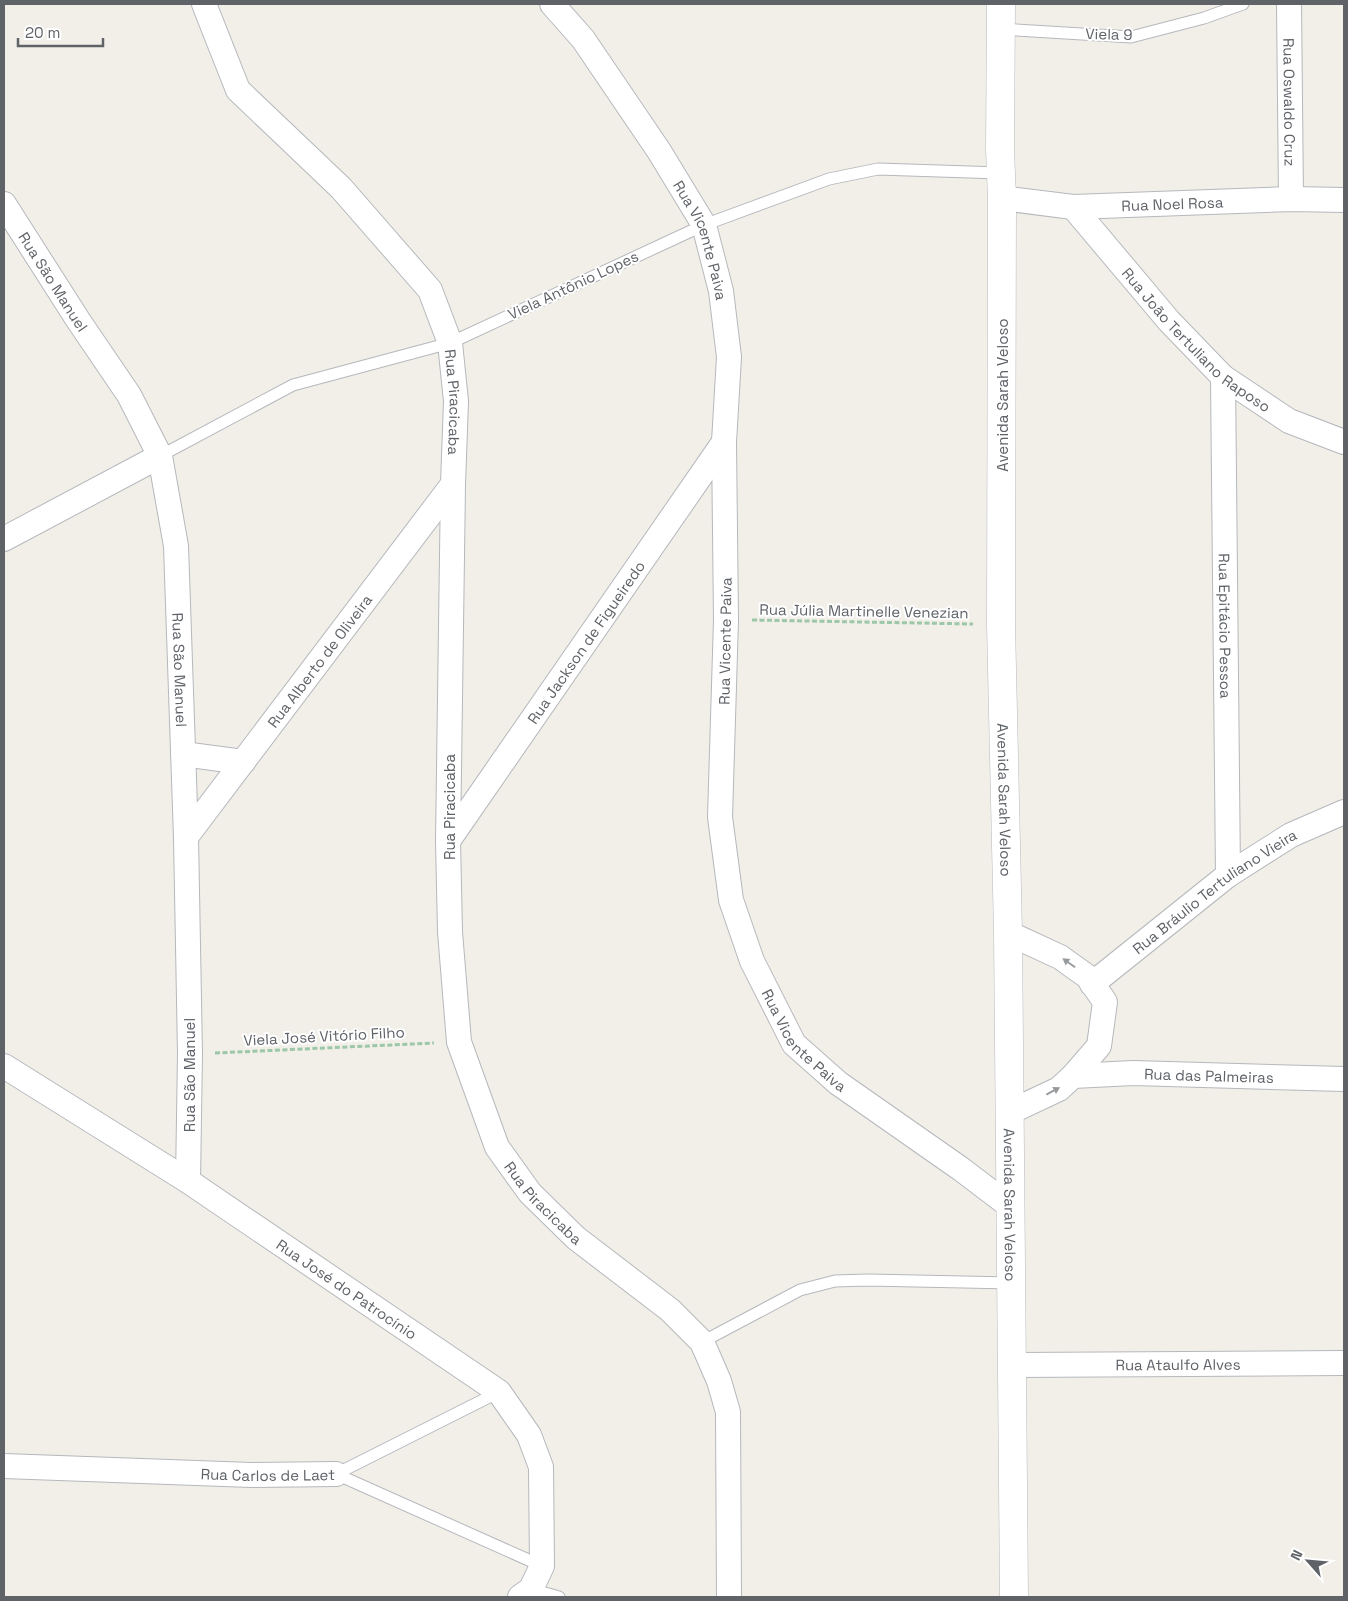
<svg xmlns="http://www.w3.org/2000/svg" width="1348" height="1601" font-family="'Space Grotesk',sans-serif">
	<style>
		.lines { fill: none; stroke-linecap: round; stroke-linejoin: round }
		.service-casing { stroke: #b5b8bc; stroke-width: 13 }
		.minor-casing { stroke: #b5b8bc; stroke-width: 26 }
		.secondary-casing { stroke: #b6babf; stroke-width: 29 }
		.path { stroke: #9cc7a9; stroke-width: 3; stroke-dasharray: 5 2.5; stroke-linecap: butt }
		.service { stroke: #fff; stroke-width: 11 }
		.minor { stroke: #fff; stroke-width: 24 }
		.secondary { stroke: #fff; stroke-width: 28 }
		.oneway { fill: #979a9d }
		.labels { text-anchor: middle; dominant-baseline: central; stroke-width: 4; stroke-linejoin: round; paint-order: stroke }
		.street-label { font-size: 15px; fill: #5f6368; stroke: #fff }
	</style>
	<rect width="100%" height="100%" fill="#f1efe8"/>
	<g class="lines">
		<defs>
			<g id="service">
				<polyline points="1001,29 1131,37 1204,18 1243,4"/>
				<polyline points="160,456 293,385 450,343 704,225 829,179 878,169 1000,173"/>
				<polyline points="702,1342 800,1290 835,1281 868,1280 1011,1283"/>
				<polyline points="336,1474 542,1566"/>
				<polyline points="336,1474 499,1392"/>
				<polyline points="531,1589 559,1597"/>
			</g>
			<g id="minor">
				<path id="s1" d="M 204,4 L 238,90 L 341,188 L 430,290 L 450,343 L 456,401 L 453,484 L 448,841 L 450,932 L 459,1042 L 497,1147 L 530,1193 L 576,1238 L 670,1310 L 702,1342 L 719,1381 L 728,1412 L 729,1597"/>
				<path id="s2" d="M 552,4 L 583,39 L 659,151 L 704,225 L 721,291 L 729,357 L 724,442 L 726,620 L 720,817 L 731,900 L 752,961 L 794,1044 L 838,1083 L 961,1169 L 1011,1207"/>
				<path id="s3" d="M 1289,4 L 1291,199"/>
				<path id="s4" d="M 1002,198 L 1073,207 L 1291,199 L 1344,200"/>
				<path id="s5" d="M 4,204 L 78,320 L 129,395 L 160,456 L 176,546 L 186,837 L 190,1054 L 188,1181"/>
				<path id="s6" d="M 1073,207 L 1169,321 L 1223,377 L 1289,421 L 1344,442"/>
				<path id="s7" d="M 1223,377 L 1228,875"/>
				<polyline points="4,539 160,456"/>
				<polyline points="183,754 243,762"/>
				<path id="s8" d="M 186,837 L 453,484"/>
				<path id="s9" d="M 448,841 L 724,442"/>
				<polyline points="1008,933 1060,957 1088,977 1105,1002 1099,1046 1073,1076 1059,1089 1010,1112"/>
				<path id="s10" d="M 1092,984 L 1228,875 L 1291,835 L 1344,812"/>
				<path id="s11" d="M 4,1066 L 188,1181 L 499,1392 L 529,1435 L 541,1467 L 542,1566 L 531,1589 L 520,1597"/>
				<path id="s12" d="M 1073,1076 L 1133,1073 L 1344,1079"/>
				<path id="s13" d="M 1012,1365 L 1344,1363"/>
				<path id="s14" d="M 4,1466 L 251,1475 L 336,1474"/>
			</g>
			<g id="secondary">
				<path id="s15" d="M 1001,4 L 1000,150 L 1002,198 L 1001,625 L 1008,933 L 1014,1597"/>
			</g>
		</defs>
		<use href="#service" class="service-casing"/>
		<use href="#minor" class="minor-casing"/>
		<use href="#secondary" class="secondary-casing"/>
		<g class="path">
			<polyline points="752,620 973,624"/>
			<polyline points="215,1053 434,1043"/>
		</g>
		<use href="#service" class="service"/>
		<use href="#minor" class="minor"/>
		<use href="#secondary" class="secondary"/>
	</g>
	<defs><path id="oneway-solid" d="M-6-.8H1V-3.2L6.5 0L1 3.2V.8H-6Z" transform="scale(1.25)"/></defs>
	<g class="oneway">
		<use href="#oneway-solid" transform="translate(1069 963) rotate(-145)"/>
		<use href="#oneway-solid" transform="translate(1053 1091) rotate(-28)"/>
	</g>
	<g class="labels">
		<g class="street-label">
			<text transform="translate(1109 34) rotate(1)">Viela 9</text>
			<text stroke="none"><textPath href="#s3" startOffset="98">Rua Oswaldo Cruz</textPath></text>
			<text stroke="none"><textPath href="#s4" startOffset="171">Rua Noel Rosa</textPath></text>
			<text stroke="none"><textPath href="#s2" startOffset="282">Rua Vicente Paiva</textPath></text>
			<text stroke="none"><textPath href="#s5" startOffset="92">Rua São Manuel</textPath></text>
			<text transform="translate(573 285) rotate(-25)">Viela Antônio Lopes</text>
			<text stroke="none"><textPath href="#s6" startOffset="182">Rua João Tertuliano Raposo</textPath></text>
			<text transform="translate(1002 395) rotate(-90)">Avenida Sarah Veloso</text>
			<text stroke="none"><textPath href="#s1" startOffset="486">Rua Piracicaba</textPath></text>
			<text transform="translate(864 611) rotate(1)">Rua Júlia Martinelle Venezian</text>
			<text stroke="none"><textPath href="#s7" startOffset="249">Rua Epitácio Pessoa</textPath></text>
			<text transform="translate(725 641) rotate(-89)">Rua Vicente Paiva</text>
			<text stroke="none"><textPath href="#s9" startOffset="242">Rua Jackson de Figueiredo</textPath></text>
			<text stroke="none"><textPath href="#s8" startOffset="221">Rua Alberto de Oliveira</textPath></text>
			<text stroke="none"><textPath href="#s5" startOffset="512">Rua São Manuel</textPath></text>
			<text stroke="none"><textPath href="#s15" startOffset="796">Avenida Sarah Veloso</textPath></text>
			<text transform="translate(449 807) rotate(-90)">Rua Piracicaba</text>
			<text stroke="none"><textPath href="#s10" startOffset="154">Rua Bráulio Tertuliano Vieira</textPath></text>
			<text transform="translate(324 1036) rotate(-3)">Viela José Vitório Filho</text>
			<text stroke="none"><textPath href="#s2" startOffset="1108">Rua Vicente Paiva</textPath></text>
			<text transform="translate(189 1075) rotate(-90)">Rua São Manuel</text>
			<text stroke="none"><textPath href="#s12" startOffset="136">Rua das Palmeiras</textPath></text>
			<text stroke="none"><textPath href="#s1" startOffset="1311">Rua Piracicaba</textPath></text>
			<text stroke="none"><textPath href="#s15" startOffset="1201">Avenida Sarah Veloso</textPath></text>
			<text stroke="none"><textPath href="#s11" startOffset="409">Rua José do Patrocínio</textPath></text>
			<text stroke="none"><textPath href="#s13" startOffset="166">Rua Ataulfo Alves</textPath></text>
			<text stroke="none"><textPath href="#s14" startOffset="264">Rua Carlos de Laet</textPath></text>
		</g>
	</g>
	<rect width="1348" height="1601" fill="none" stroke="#5f6368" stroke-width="10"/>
	<g transform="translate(1308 1561) rotate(297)" stroke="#ffffff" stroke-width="4" paint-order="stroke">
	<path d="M0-4L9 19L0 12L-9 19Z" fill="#5f6368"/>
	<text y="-8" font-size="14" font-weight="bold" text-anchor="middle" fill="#5f6368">N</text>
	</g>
	<path d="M18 38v8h85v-8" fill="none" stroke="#5f6368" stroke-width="2.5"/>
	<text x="25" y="38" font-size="15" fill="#5f6368" stroke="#ffffff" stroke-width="4" paint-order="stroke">20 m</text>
</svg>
